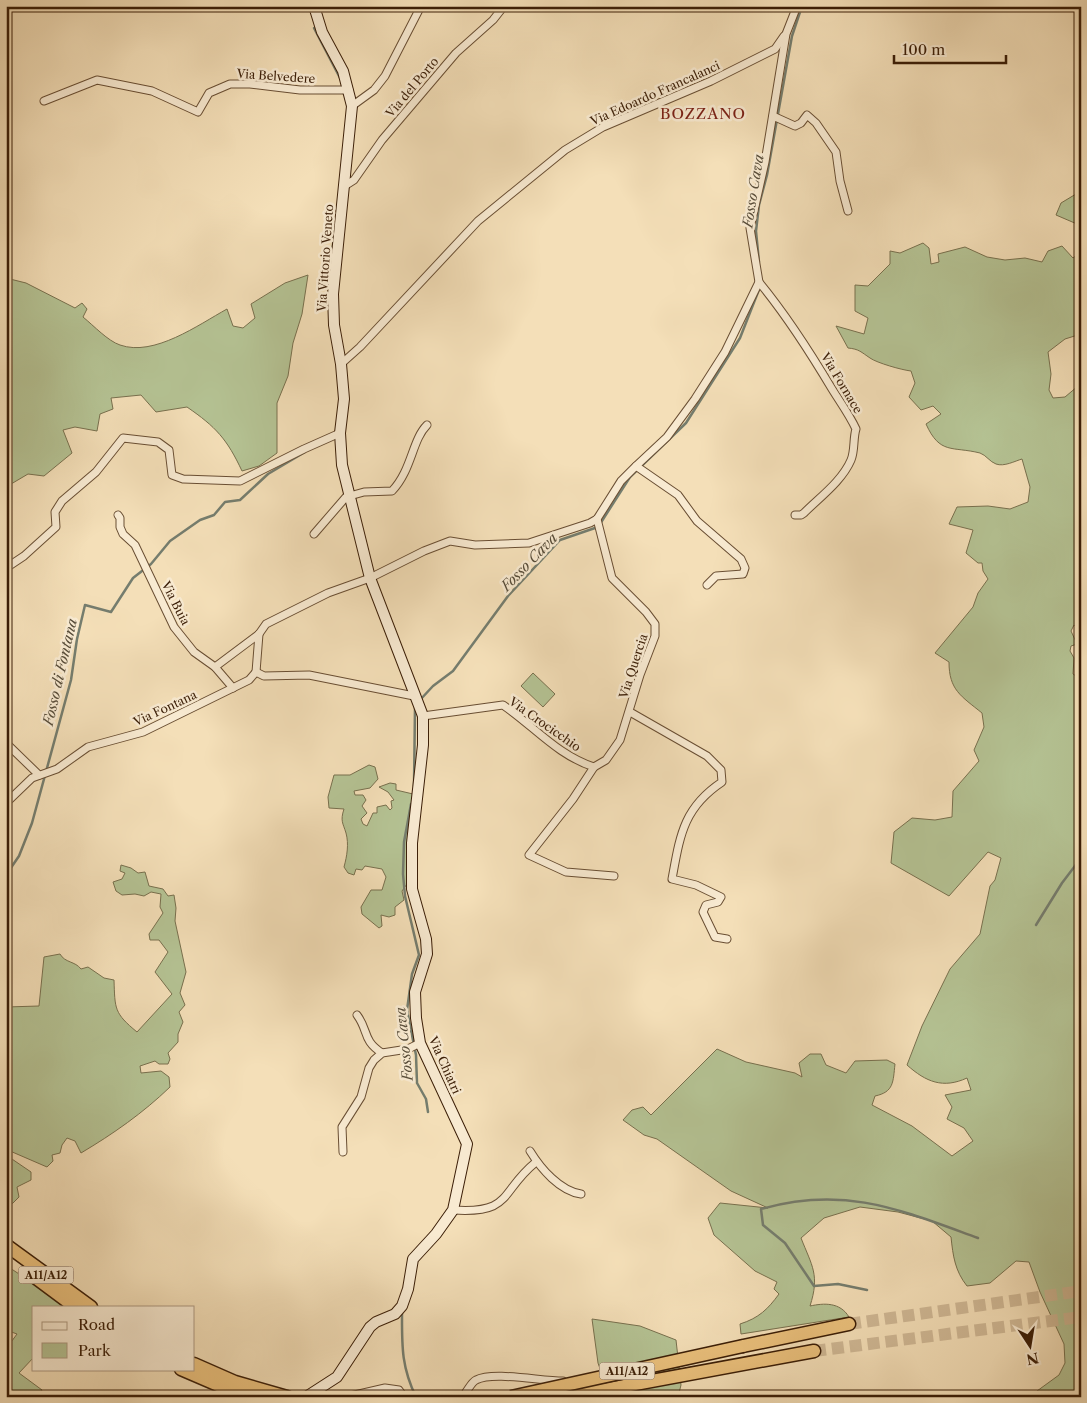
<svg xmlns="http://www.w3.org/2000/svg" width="1087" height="1403" font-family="'Libre Caslon Text',serif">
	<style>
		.green { fill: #b5c394; stroke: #78704e }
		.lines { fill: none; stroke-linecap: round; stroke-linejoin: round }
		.stream { stroke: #757d6e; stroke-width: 2.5 }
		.highway-tunnel { stroke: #cfb895; stroke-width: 12; stroke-dasharray: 12 6; stroke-linecap: butt }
		.street-casing { stroke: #694e33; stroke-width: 9 }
		.secondary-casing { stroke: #3b1e07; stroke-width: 12 }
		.highway-casing { stroke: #3b1e07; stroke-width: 15 }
		.street { stroke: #f8ead1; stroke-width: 7 }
		.secondary { stroke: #f8ead1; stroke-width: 10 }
		.highway { stroke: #eac07c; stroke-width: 12 }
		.highway-bridge-casing { stroke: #3b1e07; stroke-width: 15; stroke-linecap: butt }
		.highway-bridge { stroke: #eac07c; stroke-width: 12 }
		.labels { text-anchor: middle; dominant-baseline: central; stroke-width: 5; stroke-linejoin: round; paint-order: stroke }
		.shield { fill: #f8ead1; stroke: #745b44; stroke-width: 1 }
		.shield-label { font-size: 11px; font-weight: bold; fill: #3b1e07 }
		.street-label { font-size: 12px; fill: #3b1e07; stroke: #f8ead1 }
		.water-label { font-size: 14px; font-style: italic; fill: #584d3a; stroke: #f8ead1 }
		.quarter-label { font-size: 15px; letter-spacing: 1px; fill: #7a1f14; stroke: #f8ead1 }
	</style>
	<rect width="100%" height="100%" fill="#f4dfb8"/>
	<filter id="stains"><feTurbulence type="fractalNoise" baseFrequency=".004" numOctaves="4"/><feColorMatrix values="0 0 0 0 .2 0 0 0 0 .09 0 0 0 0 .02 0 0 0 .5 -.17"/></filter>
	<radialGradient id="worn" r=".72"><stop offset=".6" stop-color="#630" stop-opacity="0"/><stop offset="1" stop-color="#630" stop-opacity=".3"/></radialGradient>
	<g class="green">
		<polygon points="1081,191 1081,230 1077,224 1056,215 1061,203"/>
		<path d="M 923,243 L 929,248 L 931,264 L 939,262 L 938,254 L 965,247 L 987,257 L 1005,260 L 1025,258 L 1042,262 L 1048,251 L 1062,246 L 1073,258 L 1081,252 L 1081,334 L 1065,339 L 1048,352 L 1051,374 L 1049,390 L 1053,398 L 1065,397 L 1078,386 L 1081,386 L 1081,631 L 1074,625 L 1071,631 L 1077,644 L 1071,646 L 1070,651 L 1074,658 L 1073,674 L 1079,678 L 1081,668 L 1081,733 L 1076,750 L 1081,747 L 1081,1397 L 1034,1397 L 1037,1391 L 1059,1375 L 1065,1363 L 1064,1344 L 1040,1292 L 1029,1262 L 1016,1261 L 990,1283 L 967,1286 C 955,1271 953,1256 951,1237 L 932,1221 L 898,1212 L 860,1207 L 824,1218 L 801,1238 C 812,1266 820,1275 810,1306 C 824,1303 840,1302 849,1317 L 741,1334 L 740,1324 C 759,1318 768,1309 779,1294 L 774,1289 L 777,1282 L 755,1271 L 714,1235 L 708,1218 L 720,1203 L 768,1208 L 731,1191 L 657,1139 L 644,1135 L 623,1120 L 632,1110 L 643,1107 L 651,1115 L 717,1049 L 746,1062 L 795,1073 L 802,1077 L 799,1063 L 810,1054 L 821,1054 L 826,1065 L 846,1073 L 855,1061 L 887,1060 L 895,1064 C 893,1082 894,1092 875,1096 L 872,1105 L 912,1126 L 952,1156 L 973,1141 L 964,1128 L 947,1119 L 952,1107 L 945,1095 L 971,1090 L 967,1078 C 943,1089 926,1082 907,1065 L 922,1026 L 950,969 L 980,934 L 990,886 L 995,880 L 1001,858 L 988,852 L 949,896 L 891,863 L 894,832 L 912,818 L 935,820 L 952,817 L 953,791 L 979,761 L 974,750 L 984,727 L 982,713 C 961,696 949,690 949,662 L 935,653 L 973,607 L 978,593 L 988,579 L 983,571 L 982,563 L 978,563 L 966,553 L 973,530 L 949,524 L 957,507 L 988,506 L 1010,509 L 1028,502 L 1030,487 L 1022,459 C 1015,461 1004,467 996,464 C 990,462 986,455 980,453 C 952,446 940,455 926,424 L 941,414 L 933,406 L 921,410 L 909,397 L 915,383 L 911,371 C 902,370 877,363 870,358 C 861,352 859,349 848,348 L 836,326 L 864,334 L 868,318 L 855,311 L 855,285 L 868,286 L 890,264 L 890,251 L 900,253 Z"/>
		<path d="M 308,275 L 302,314 L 293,343 L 288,376 L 277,403 L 277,453 L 259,466 L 242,471 C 227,439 216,427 187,407 L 156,412 L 141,395 L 111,398 L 113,409 L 100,414 L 97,431 L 75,427 L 63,430 L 72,453 L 44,476 L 28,474 L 6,487 L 6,278 L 26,283 L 75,308 L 82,303 L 87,309 L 83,317 C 94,326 108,341 120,345 C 154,357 198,325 227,309 L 233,326 L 243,328 L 255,318 L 251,304 L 285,283 Z"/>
		<polygon points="533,673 555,694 543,707 521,686"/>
		<path d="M 369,765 L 375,767 L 378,779 L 370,788 L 354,791 L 355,795 L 363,795 L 366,800 L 362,806 L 367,813 L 361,819 L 363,824 L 367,826 L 373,813 L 377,813 L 377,807 L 386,805 L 390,810 L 392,808 L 391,801 L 394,800 L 388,792 L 379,787 L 390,783 L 396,784 L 396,790 L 413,794 L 408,828 L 407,884 L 402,891 L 404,900 L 395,907 L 395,915 L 389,917 L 381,915 L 382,926 L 379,928 L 362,914 L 361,907 L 371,890 L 382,890 L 386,877 L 382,869 L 365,866 L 362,870 L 356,869 L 354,875 L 348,873 L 344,867 C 347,856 349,844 346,833 C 343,823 340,821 344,809 L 329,808 L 328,797 L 334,775 L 350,775 Z"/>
		<path d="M 121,865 L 131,868 L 138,873 L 145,872 L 149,886 L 163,889 L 168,896 L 174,895 L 176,908 L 175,921 L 186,972 L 180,993 L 185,1005 L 179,1012 L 183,1022 L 178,1034 L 178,1042 L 168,1053 L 170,1059 L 168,1064 L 159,1064 L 155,1061 L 140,1066 L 141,1073 L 161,1071 L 169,1077 L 170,1087 C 143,1113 113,1134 81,1153 L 75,1141 L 67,1138 L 62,1145 L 60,1153 L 52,1155 L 53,1161 L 47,1167 L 10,1151 L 9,1157 L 31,1172 L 31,1180 L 17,1187 L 19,1197 L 6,1210 L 6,1007 L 39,1006 L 44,957 L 60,954 C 65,963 75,961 81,969 L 88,967 L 104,978 L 114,980 C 115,1009 114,1013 137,1032 L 172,994 L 155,972 L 168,952 L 159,940 L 150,940 L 149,934 L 163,913 L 160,907 L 161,894 L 151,892 L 144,896 L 135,894 L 122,895 L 116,891 L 113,882 L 122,879 L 125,873 L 120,871 Z"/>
		<polygon points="10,1268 69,1307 34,1307 34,1357 19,1373 42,1390 38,1397 6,1397 6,1349 17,1334 6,1330 6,1271"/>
		<polygon points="592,1319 640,1326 676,1340 681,1385 678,1397 610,1397 598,1363"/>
	</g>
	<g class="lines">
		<g class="stream">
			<polyline points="314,28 340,78"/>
			<polyline points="759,262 756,231 759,205 767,175 792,36 802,6"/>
			<polyline points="330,273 335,226"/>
			<polyline points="420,700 433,686 453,671 508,596 560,540 595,528 600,524 630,477 686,423 740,338 760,287"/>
			<polyline points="414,786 415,707"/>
			<polyline points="411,804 404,842 403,874 405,896 419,955 412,974 407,1010 416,1055 417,1083 426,1099 428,1112"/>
			<polyline points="6,875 19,856 32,823 71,680 77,639 85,605 111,612 133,578 151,564 170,541 200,520 214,515 225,502 240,500 268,474 305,452"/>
			<polyline points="1036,925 1062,883 1081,858"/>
			<path d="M 867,1290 L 838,1284 L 814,1286 L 785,1243 L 763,1225 L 761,1209 C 845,1185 901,1210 978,1238"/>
			<path d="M 402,1312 C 402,1345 401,1366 416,1397"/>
		</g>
		<g class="highway-tunnel">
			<polyline points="849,1324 1081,1291"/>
			<polyline points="814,1351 1081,1317"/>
		</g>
		<defs>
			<g id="street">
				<polyline points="44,101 97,80 152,91 198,112 209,93 230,84 250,84 300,90 349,90"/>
				<polyline points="352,106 374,90 385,76 421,6"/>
				<polyline points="773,116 795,126 801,123 807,115 816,123 836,152 840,181 848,211"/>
				<polyline points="343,187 354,180 382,140 456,53 493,20 504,6"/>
				<path d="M 759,282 C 787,316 810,352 832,389 C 840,402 849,414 856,429 C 853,438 855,451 851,460 C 842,481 820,497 804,513 L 801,515 L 795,515"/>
				<polyline points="341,364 360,347 478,221 565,150 603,127 711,81 775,49 784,36"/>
				<polyline points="636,466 678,495 697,521 741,559 745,568 743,574 716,576 707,585"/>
				<polyline points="118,515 120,518 120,527 123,534 135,545 174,627 194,652 215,667 233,688"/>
				<polyline points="597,519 612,578 646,612 655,624 655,636 640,675 620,740 606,760 594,767 573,799 529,855 566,872 614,876"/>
				<path d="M 314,534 L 346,497 L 364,492 L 392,491 C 412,470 412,440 427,425"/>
				<polyline points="6,568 24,556 56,527 55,512 62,501 96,472 123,438 158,442 169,450 172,475 183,479 240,481 304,449 340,433"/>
				<polyline points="215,667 259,634 266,624 328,593 370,578 424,551 450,541 475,545 529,543 590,523 597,519 621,481 636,466 667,437 695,399 725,352 759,282 750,228 765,162 786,34 797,6"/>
				<polyline points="256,672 264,676 309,675 414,696"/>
				<polyline points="256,672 259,634"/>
				<path d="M 630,712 L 707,756 L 721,770 L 722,782 C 683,808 680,836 672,879 L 696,885 L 721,897 L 718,902 L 706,905 L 703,912 L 715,937 L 727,939"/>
				<path d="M 423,716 L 503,705 C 534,726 557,755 594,767"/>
				<polyline points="6,743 39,775"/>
				<polyline points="6,803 32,778 57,769 88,747 143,732 249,680 256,672"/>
				<path d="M 357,1015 C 369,1031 362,1040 382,1053"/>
				<path d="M 530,1151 C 541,1169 560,1191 581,1194"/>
				<polyline points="343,1152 342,1127 361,1097 369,1068 374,1060 382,1053 408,1049 420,1043"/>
				<path d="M 453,1210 C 513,1214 499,1192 536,1162"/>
				<polyline points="346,1397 385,1388 399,1390 404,1397"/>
				<path d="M 467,1397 L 466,1392 C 469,1388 472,1382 476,1380 C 493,1371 540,1381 563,1381"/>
			</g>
			<polyline id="secondary" points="306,1397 337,1377 370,1327 376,1322 395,1314 402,1306 408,1289 413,1259 436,1234 453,1210 467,1144 420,1043 416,1018 415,992 427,954 426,939 412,889 412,843 423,745 423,716 370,578 342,465 340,433 344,399 341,364 334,325 333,294 352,106 343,71 322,32 314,6"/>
			<g id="highway">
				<polyline points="6,1245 91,1307"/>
				<polyline points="32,1275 75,1307"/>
				<polyline points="743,1346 849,1324"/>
				<polyline points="194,1364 235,1382 287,1397"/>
				<polyline points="181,1369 246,1397"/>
				<polyline points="565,1397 814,1351"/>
			</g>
		</defs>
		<use href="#street" class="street-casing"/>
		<use href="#secondary" class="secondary-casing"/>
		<use href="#highway" class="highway-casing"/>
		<use href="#street" class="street"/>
		<use href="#secondary" class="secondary"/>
		<use href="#highway" class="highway"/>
		<defs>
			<polyline id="highway-bridge" points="511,1397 743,1346"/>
		</defs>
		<use href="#highway-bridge" class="highway-bridge-casing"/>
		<use href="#highway-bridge" class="highway-bridge"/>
	</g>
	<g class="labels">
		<g class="shield">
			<rect x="18.5" y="1266.5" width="55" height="17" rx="4"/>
			<rect x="599.5" y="1362.5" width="55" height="17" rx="4"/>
		</g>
		<g class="shield-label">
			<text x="46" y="1275">A11/A12</text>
			<text x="627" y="1371">A11/A12</text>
		</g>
		<g class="street-label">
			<text transform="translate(276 76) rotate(4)">Via Belvedere</text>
			<text transform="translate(412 87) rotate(-50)">Via del Porto</text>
			<text transform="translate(655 93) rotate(-24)">Via Edoardo Francalanci</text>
			<text transform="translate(325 258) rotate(-86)">Via Vittorio Veneto</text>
			<text transform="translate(842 383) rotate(59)">Via Fornace</text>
			<text transform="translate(176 603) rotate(63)">Via Buia</text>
			<text transform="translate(633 666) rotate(-72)">Via Quercia</text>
			<text transform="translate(165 708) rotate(-25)">Via Fontana</text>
			<text transform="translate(545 724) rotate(35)">Via Crocicchio</text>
			<text transform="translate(445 1065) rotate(66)">Via Chiatri</text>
		</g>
		<g class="water-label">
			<text transform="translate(753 191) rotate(-81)">Fosso Cava</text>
			<text transform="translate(529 562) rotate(-46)">Fosso Cava</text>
			<text transform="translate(60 672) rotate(-77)">Fosso di Fontana</text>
			<text transform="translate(404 1044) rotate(-96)">Fosso Cava</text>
		</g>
		<g class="quarter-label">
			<text x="703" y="113">BOZZANO</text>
		</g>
	</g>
	<rect width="1087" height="1403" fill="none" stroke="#f4dfb8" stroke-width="25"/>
	<rect x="8" y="8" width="1072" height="1388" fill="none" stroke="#3b1e07" stroke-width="2.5"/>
	<rect x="12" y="12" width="1062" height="1378" fill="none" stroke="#3b1e07"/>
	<rect x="32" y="1306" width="162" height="65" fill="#f8ead1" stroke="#ac9880"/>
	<rect x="42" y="1322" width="25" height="8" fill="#f8ead1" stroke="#ac9880"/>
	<text x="78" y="1330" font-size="15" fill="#3b1e07">Road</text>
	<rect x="42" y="1343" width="25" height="15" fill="#b5c394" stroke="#ac9880"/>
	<text x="78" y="1356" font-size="15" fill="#3b1e07">Park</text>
	<g transform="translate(1030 1346) rotate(168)" stroke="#f8ead1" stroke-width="4" paint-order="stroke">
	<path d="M0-4L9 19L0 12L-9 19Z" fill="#3b1e07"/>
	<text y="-8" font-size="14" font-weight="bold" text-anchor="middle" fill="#3b1e07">N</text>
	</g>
	<path d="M894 55v8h112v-8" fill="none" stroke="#3b1e07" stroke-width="2.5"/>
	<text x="902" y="55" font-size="15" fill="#3b1e07" stroke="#f8ead1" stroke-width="4" paint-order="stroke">100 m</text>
	<rect width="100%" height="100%" filter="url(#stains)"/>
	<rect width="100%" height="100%" fill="url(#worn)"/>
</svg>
